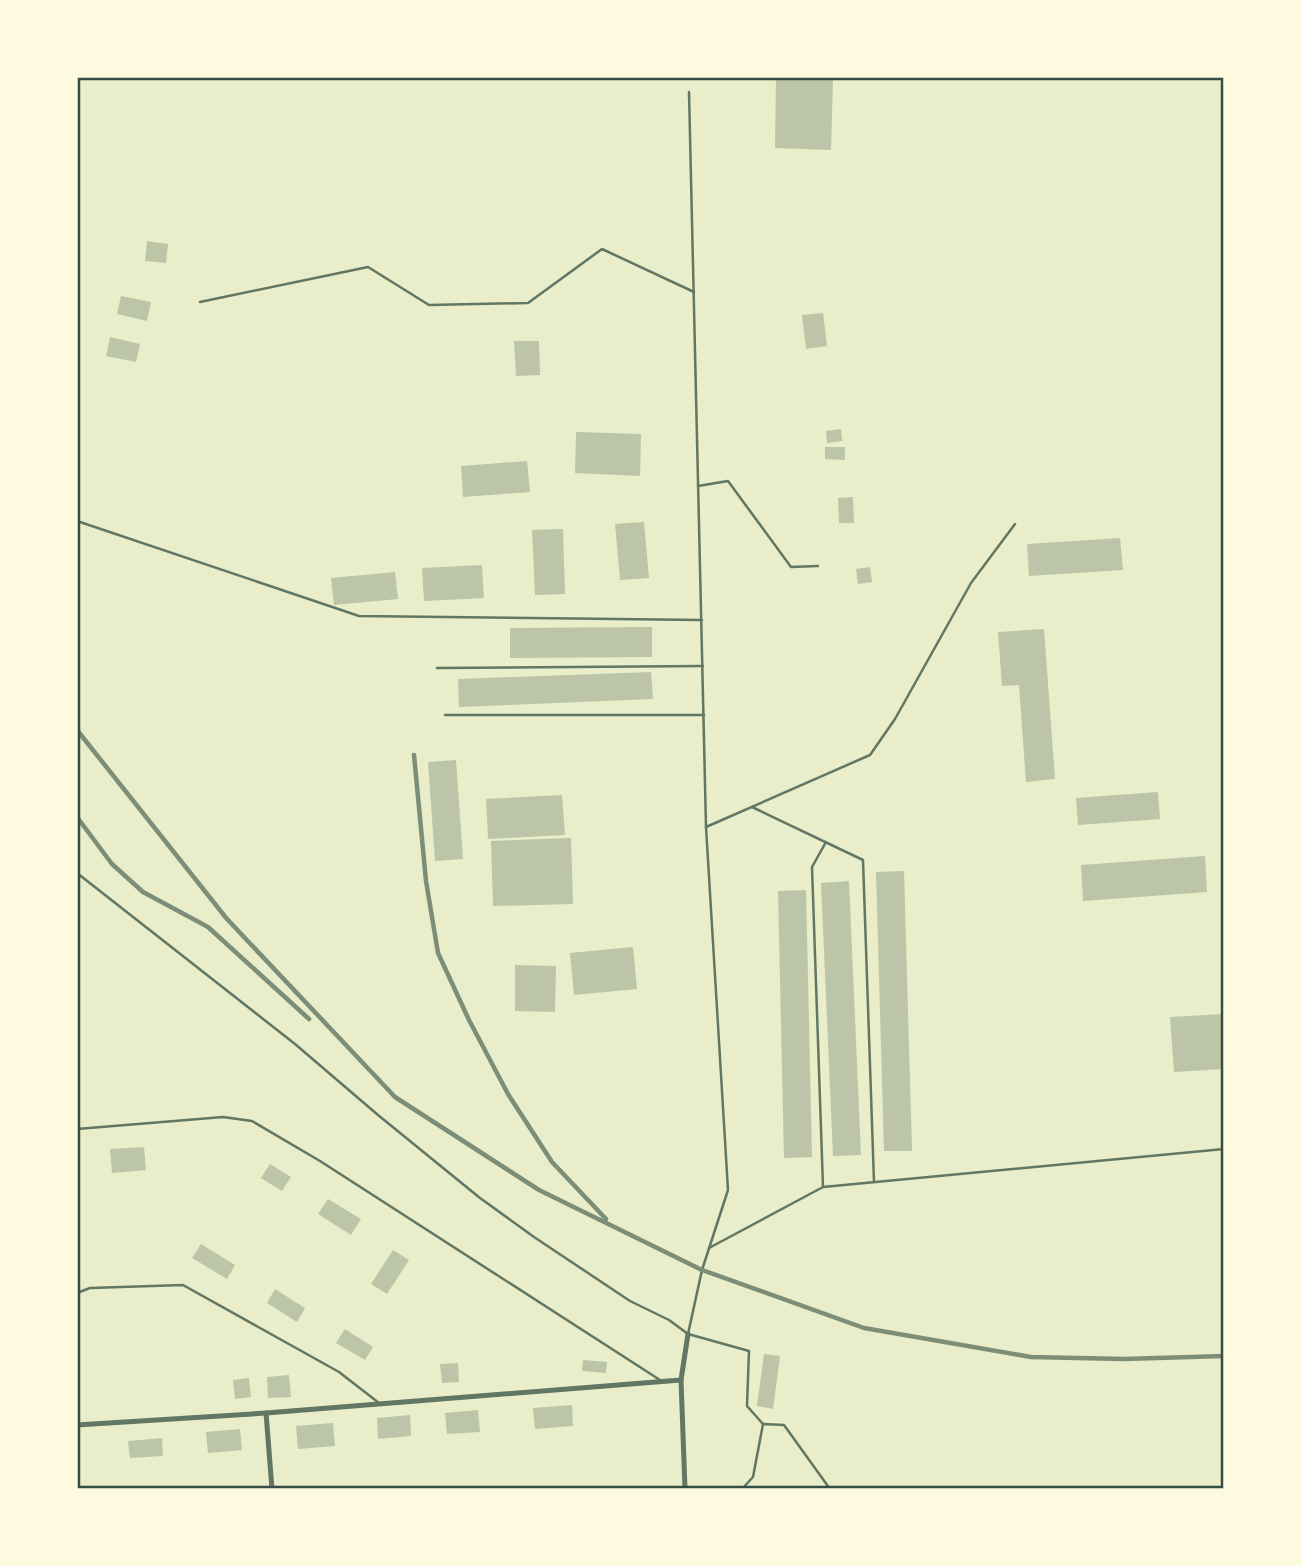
<svg xmlns="http://www.w3.org/2000/svg" width="1301" height="1566" font-family="Rubik,sans-serif">
	<style>
		.building { fill: #bcc5a7 }
		.lines { fill: none; stroke-linecap: round; stroke-linejoin: round }
		.service { stroke: #617663; stroke-width: 2.5 }
		.minor { stroke: #617663; stroke-width: 5 }
		.rail { stroke: #7c8e77; stroke-width: 4.5 }
		.neatline { fill: none; stroke: #344e41; stroke-width: 2.5 }
	</style>
	<rect width="100%" height="100%" fill="#e9edc9"/>
	<g class="building">
		<polygon points="776,77 833,77 831,150 775,148"/>
		<polygon points="147,241 168,244 166,263 145,261"/>
		<polygon points="121,296 151,302 147,321 117,314"/>
		<polygon points="823,313 827,346 806,349 802,315"/>
		<polygon points="110,337 140,344 136,362 106,356"/>
		<polygon points="514,341 539,341 540,375 516,376"/>
		<polygon points="841,429 842,441 827,443 826,431"/>
		<polygon points="576,432 641,434 640,476 575,473"/>
		<polygon points="825,447 845,447 845,460 825,459"/>
		<polygon points="527,461 530,492 463,497 461,466"/>
		<polygon points="853,497 854,523 839,523 838,498"/>
		<polygon points="644,522 649,578 620,580 615,524"/>
		<polygon points="563,529 565,594 535,595 532,530"/>
		<polygon points="1120,538 1123,570 1029,576 1027,544"/>
		<polygon points="482,565 484,598 424,601 422,568"/>
		<polygon points="870,567 872,582 858,584 856,569"/>
		<polygon points="395,572 398,599 334,605 331,578"/>
		<polygon points="652,627 652,657 510,658 510,628"/>
		<polygon points="1044,629 1055,779 1026,782 1019,685 1002,686 998,632"/>
		<polygon points="651,672 653,699 459,707 458,679"/>
		<polygon points="456,760 463,859 435,861 428,762"/>
		<polygon points="1158,792 1160,819 1078,825 1076,798"/>
		<polygon points="562,795 565,835 488,839 486,799"/>
		<polygon points="571,838 573,904 493,906 491,841"/>
		<polygon points="1205,856 1207,892 1083,901 1081,865"/>
		<polygon points="904,871 912,1151 884,1151 876,872"/>
		<polygon points="849,881 861,1155 833,1156 821,883"/>
		<polygon points="806,890 812,1157 784,1158 778,891"/>
		<polygon points="633,947 637,989 574,995 570,953"/>
		<polygon points="515,965 556,966 555,1012 515,1011"/>
		<polygon points="1224,1014 1224,1069 1174,1072 1170,1017"/>
		<polygon points="144,1147 146,1170 112,1173 110,1149"/>
		<polygon points="270,1164 291,1177 282,1191 261,1178"/>
		<polygon points="328,1199 361,1219 351,1235 318,1214"/>
		<polygon points="201,1244 235,1265 227,1279 192,1258"/>
		<polygon points="393,1250 409,1260 387,1294 371,1284"/>
		<polygon points="275,1289 305,1308 297,1322 267,1303"/>
		<polygon points="345,1329 373,1347 365,1360 336,1343"/>
		<polygon points="764,1354 780,1356 773,1409 757,1406"/>
		<polygon points="583,1360 607,1362 606,1373 582,1371"/>
		<polygon points="458,1363 459,1382 442,1383 440,1364"/>
		<polygon points="289,1375 291,1397 268,1398 267,1377"/>
		<polygon points="249,1378 251,1397 235,1399 233,1380"/>
		<polygon points="572,1405 573,1426 535,1429 533,1408"/>
		<polygon points="478,1410 480,1432 447,1434 445,1413"/>
		<polygon points="410,1415 411,1436 378,1439 377,1418"/>
		<polygon points="333,1423 335,1446 298,1449 296,1426"/>
		<polygon points="240,1429 242,1450 208,1453 206,1432"/>
		<polygon points="162,1438 163,1456 130,1458 128,1441"/>
	</g>
	<g class="lines">
		<g class="service">
			<polyline points="200,302 368,267 429,305 528,303 602,249 694,292"/>
			<polyline points="698,486 728,481 791,567 818,566"/>
			<polyline points="77,521 359,616 702,620"/>
			<polyline points="437,668 703,666"/>
			<polyline points="445,715 704,715"/>
			<polyline points="752,807 863,860 874,1182"/>
			<polyline points="706,827 870,755 895,719 971,583 1015,524"/>
			<polyline points="77,873 295,1044 378,1115 480,1198 534,1237 630,1301 669,1320 688,1334 749,1351 747,1406 763,1424"/>
			<polyline points="77,1129 223,1117 252,1121 320,1161 660,1380"/>
			<polyline points="823,1187 812,867 826,842"/>
			<polyline points="709,1248 823,1187 1224,1149"/>
			<polyline points="77,1293 90,1288 183,1285 339,1372 379,1403"/>
			<polyline points="688,1334 702,1270 728,1190 706,827 689,92"/>
			<polyline points="742,1489 753,1477 763,1424 784,1425 830,1489"/>
		</g>
		<g class="minor">
			<polyline points="266,1413 272,1489"/>
			<polyline points="77,1425 266,1413 681,1380"/>
			<polyline points="685,1489 681,1380 688,1334"/>
		</g>
		<g class="rail">
			<polyline points="77,730 227,919 395,1097 539,1190 702,1270 864,1328 1031,1357 1124,1359 1224,1356"/>
			<polyline points="414,755 426,881 438,953 469,1020 508,1094 552,1162 606,1219"/>
			<polyline points="77,817 112,864 143,892 208,927 309,1019"/>
		</g>
	</g>
	<rect width="1301" height="1566" fill="none" stroke="#fefae0" stroke-width="158"/>
	<rect x="79" y="79" width="1143" height="1408" class="neatline"/>
</svg>
